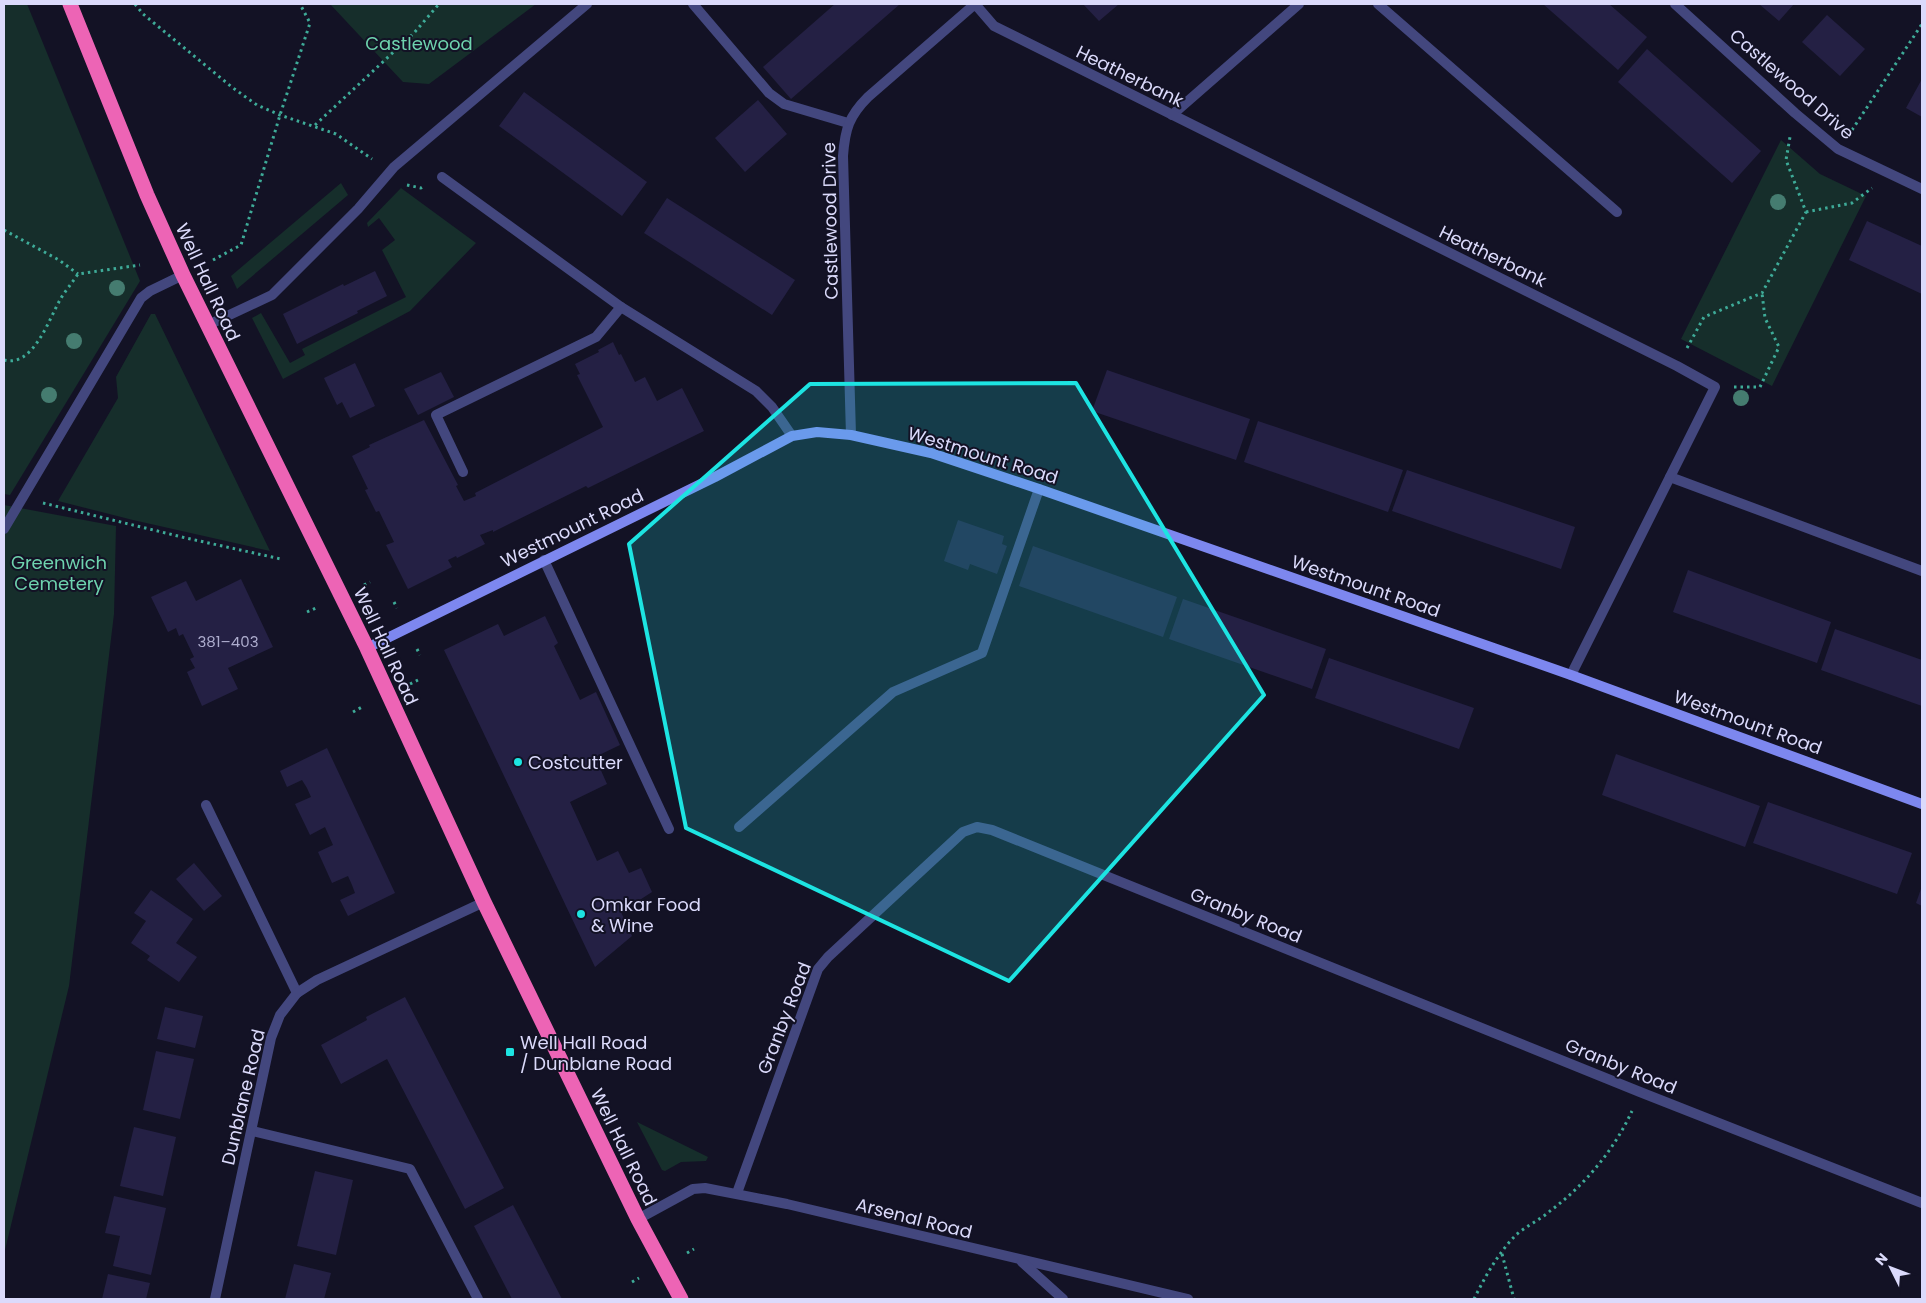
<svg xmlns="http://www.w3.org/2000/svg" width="1926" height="1303" font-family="Poppins,sans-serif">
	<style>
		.green { fill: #162e2b }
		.building { fill: #242044 }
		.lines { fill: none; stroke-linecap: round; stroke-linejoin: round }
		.path { stroke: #3eab98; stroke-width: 3; stroke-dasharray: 2.5 4; stroke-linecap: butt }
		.lane { stroke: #43477e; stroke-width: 10 }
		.street { stroke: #43477e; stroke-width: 10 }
		.secondary { stroke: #7d87ef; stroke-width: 10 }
		.highway { stroke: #ed64b5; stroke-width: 15 }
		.tree { fill: #457c70 }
		.marked { fill: #1de4e2; fill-opacity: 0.2; stroke: #1de4e2; stroke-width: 4; stroke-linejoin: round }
		.poi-dot { fill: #1de4e2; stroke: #131225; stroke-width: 2 }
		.labels { text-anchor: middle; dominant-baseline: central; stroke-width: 4; stroke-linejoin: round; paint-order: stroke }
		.number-label { font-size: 15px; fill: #adaccd }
		.park-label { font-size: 18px; fill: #6ed3ae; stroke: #131225 }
		.street-label { font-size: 18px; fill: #dbdafb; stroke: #131225 }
		.poi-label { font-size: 18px; fill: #dbdafb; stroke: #131225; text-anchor: start }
	</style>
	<rect width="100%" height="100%" fill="#131225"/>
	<g class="green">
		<polygon points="4,4 27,4 140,281 10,495 4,494"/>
		<polygon points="330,4 536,4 429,84 403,82"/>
		<polygon points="1781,140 1820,174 1866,196 1772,386 1681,339"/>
		<polygon points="341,183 348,195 237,289 231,276"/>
		<polygon points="401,188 476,243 410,311 283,379 252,318 261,313 290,363 305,355 302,349 406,297 382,250 395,240 379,218 368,227 367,223"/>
		<polygon points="151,314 155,314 270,551 133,520 58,501 118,398 116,377"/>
		<polygon points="4,505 116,526 114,614 69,986 4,1254"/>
		<polygon points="637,1122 708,1157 706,1161 681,1162 665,1171 662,1170"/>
	</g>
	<g class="building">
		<polygon points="835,4 900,4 791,99 763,67"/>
		<polygon points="1083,4 1119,4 1099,21"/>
		<polygon points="1543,4 1609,4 1647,37 1618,70"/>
		<polygon points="1759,4 1794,4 1779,21"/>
		<polygon points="1827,15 1865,49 1840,76 1802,42"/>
		<polygon points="1647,49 1761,151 1732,183 1618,82"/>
		<polygon points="1922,79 1922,117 1906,108"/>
		<polygon points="524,92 647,182 622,216 499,126"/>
		<polygon points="758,100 787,134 745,172 715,138"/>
		<polygon points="667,198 795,280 772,315 644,233"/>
		<polygon points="1867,221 1922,246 1922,294 1849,260"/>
		<polygon points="375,271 387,296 357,311 358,313 297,344 283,314 343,284 344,286"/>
		<polygon points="613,342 619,355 621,354 635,382 645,377 657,401 682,388 704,431 588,488 586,486 493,532 493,530 480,535 485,544 457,558 456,556 448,560 452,567 408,589 386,545 394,542 379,511 376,512 365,490 368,489 352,456 370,447 369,445 424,420 458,485 456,486 464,501 476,496 475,493 603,427 577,375 580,374 575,364 599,352 598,350"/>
		<polygon points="355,363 375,406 350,418 342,402 337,405 324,378"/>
		<polygon points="1107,370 1250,419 1236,460 1092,411"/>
		<polygon points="441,372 454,397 418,415 404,389"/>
		<polygon points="1258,421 1403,470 1388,512 1244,462"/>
		<polygon points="1407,470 1575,527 1561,569 1392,511"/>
		<polygon points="958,520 1004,536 1002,544 1007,546 997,574 970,564 968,570 944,561"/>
		<polygon points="1033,546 1177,597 1163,637 1019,586"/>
		<polygon points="1688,570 1831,622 1817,663 1673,612"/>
		<polygon points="241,579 273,647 228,668 238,689 202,706 187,672 195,668 190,659 194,657 183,634 179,636 176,628 168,632 151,597 186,581 196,601"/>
		<polygon points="1183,599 1326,649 1312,689 1169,639"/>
		<polygon points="545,616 558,643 554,646 580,700 596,692 620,745 595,757 607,784 570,802 597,861 618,851 629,873 641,868 652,892 621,912 632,936 595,967 444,650 498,624 504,636"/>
		<polygon points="1835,629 1922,660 1922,706 1821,670"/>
		<polygon points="1329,658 1474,708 1459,749 1315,698"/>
		<polygon points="327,748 395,893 348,916 340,900 355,893 352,885 348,876 332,883 318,852 333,845 325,827 310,835 295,804 311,797 307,788 302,780 287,787 280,771"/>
		<polygon points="1616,754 1760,806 1745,847 1602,795"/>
		<polygon points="1768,802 1912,853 1897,894 1753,843"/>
		<polygon points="194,863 222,896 204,911 176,879"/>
		<polygon points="1922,886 1922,906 1916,903"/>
		<polygon points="151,890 193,919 176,943 197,957 179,982 147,960 150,956 131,943 146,921 134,913"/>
		<polygon points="405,997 504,1188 465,1209 387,1059 341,1084 321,1045 367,1020 366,1017"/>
		<polygon points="165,1007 203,1016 195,1048 157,1039"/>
		<polygon points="156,1051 194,1059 180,1119 143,1110"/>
		<polygon points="134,1127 176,1137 163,1196 120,1186"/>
		<polygon points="315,1171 353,1180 336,1255 297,1246"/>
		<polygon points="114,1196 166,1208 151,1275 113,1266 120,1236 105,1233"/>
		<polygon points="513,1205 562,1299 512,1299 474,1226"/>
		<polygon points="294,1264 331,1273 324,1299 285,1299"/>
		<polygon points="108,1274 150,1283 146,1299 102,1299"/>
	</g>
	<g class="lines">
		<g class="path">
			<polyline points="135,4 143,14 233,88 257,105 280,115 336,134 372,159"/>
			<polyline points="315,125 414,33 439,4"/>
			<polyline points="1852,130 1922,24"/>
			<polyline points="407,185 421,188 425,186"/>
			<polyline points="1806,212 1852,203 1872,188"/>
			<polyline points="4,230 59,260 78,274"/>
			<polyline points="213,260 241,245 280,115 310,23 300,4"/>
			<polyline points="1687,348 1704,317 1762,293 1806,212 1786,160 1790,137"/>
			<path d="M 4,360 C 33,368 49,319 60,300 C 65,291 72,283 78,274 L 140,265"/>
			<polyline points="1734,387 1760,387 1779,347 1765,318 1762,293"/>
			<polyline points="43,503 186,538 281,559"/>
			<polyline points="364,585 370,582"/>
			<polyline points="394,602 397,608"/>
			<polyline points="307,612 316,608"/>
			<polyline points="417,649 420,655"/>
			<polyline points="410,684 418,680"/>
			<polyline points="353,712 362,707"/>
			<polyline points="687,1253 694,1249"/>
			<polyline points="1502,1254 1514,1299"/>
			<polyline points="632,1282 639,1278"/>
			<path d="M 1474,1299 C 1485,1277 1498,1253 1516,1235 C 1526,1226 1540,1220 1550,1211 C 1585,1185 1614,1150 1632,1111"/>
		</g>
		<g class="lane">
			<polyline points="693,4 769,93 784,104 848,123"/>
			<polyline points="1378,4 1617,212"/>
			<polyline points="1172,115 1299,4"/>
			<polyline points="208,325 272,295 358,209 394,167 587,4"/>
			<polyline points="463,472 436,415 596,337 621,307"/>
			<polyline points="1670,477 1922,571"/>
			<polyline points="4,529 141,298 150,291 183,275"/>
			<polyline points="544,560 669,829"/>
			<polyline points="206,805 297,993"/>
			<polyline points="739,827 893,692 982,653 1039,489"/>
			<polyline points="252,1131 410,1169 478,1299"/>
		</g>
		<g class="street">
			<polyline points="1675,4 1795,113 1838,149 1922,189"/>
			<polyline points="442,177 621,307 756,391 772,407 792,436"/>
			<path d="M 851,435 L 843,156 C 845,129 849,116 868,97 L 975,4 L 994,26 L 1677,366 L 1715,387 L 1571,675"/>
			<polyline points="737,1193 818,969 828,957 963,832 977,827 992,830 1640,1092 1922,1203"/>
			<polyline points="638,1219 693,1189 705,1188 787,1204 1188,1299"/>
			<polyline points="1022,1262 1063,1299"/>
			<polyline points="215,1299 271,1038 280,1015 297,993 317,980 484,902"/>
		</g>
		<polyline class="secondary" points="367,648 715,477 792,436 817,432 851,435 931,453 1039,489 1571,675 1922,804"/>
		<polyline class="highway" points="70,4 147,195 183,275 367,648 484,902 638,1219 681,1299"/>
	</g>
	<g class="tree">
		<circle cx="1778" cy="202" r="8"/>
		<circle cx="117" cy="288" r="8"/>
		<circle cx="74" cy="341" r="8"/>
		<circle cx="49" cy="395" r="8"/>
		<circle cx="1741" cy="398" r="8"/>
	</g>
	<path class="marked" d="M 1076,383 L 1264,695 L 1009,981 L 686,828 L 629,544 L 810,384 Z"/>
	<g class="poi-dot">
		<circle cx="518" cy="762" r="5"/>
		<circle cx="581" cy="914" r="5"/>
		<rect x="505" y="1047" width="10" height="10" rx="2.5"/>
	</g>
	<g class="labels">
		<g class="number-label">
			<text x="228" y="641">381–403</text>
		</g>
		<g class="park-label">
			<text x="419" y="43">Castlewood</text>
			<text x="59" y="562">Greenwich<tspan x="59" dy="21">Cemetery</tspan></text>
		</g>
		<g class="street-label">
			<text transform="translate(1130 76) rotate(26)">Heatherbank</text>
			<text transform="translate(1792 84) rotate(41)">Castlewood Drive</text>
			<text transform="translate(830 221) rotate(-91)">Castlewood Drive</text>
			<text transform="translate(1493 256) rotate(26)">Heatherbank</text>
			<text transform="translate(208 282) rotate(65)">Well Hall Road</text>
			<text transform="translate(983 455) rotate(17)">Westmount Road</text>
			<text transform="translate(572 528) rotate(-26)">Westmount Road</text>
			<text transform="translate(1366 586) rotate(19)">Westmount Road</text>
			<text transform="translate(386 646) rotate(65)">Well Hall Road</text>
			<text transform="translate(1748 722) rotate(20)">Westmount Road</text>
			<text transform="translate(1246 915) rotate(22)">Granby Road</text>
			<text transform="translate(784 1018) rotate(-69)">Granby Road</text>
			<text transform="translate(1621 1066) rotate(22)">Granby Road</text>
			<text transform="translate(243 1097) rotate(-77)">Dunblane Road</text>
			<text transform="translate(624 1147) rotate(64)">Well Hall Road</text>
			<text transform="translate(914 1218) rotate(14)">Arsenal Road</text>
		</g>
		<g class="poi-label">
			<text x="528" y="762">Costcutter</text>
			<text x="591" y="904">Omkar Food<tspan x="591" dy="21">&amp; Wine</tspan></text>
			<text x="520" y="1042">Well Hall Road<tspan x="520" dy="21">/ Dunblane Road</tspan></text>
		</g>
	</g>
	<rect width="1926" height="1303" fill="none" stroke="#dbdafb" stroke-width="10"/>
	<g transform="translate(1891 1268) rotate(312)" stroke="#131225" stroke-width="4" paint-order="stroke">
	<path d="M0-4L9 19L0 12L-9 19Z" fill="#dbdafb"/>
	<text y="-8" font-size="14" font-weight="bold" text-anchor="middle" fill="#dbdafb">N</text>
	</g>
</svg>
